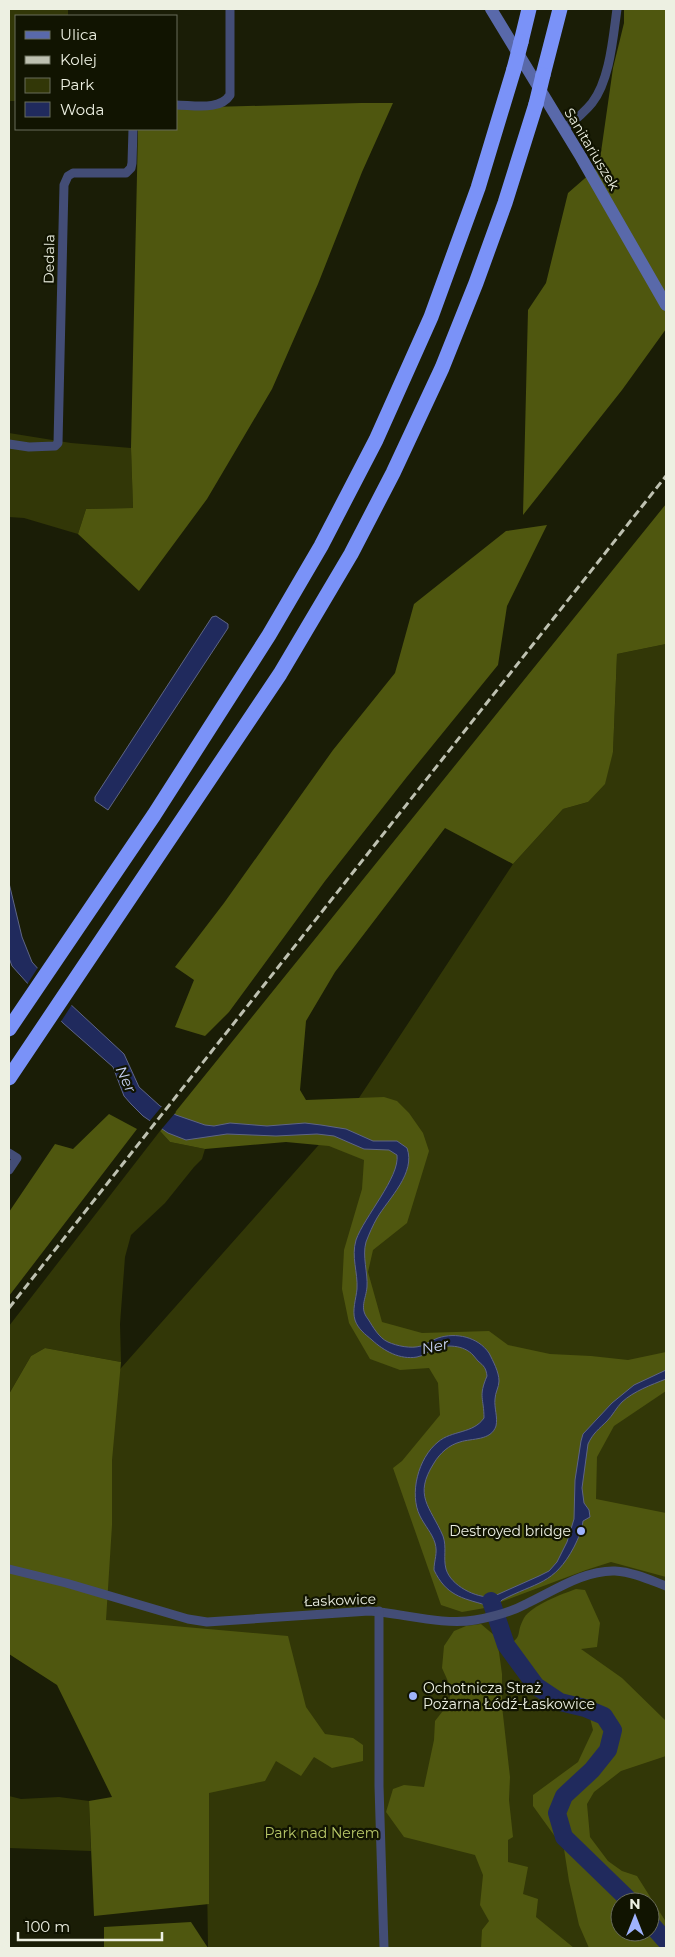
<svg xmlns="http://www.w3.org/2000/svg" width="675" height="1957" font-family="Montserrat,sans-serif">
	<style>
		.green { fill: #323707; fill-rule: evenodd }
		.forest { fill: #4f570f; fill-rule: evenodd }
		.water { fill: #202a5d; stroke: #5e6585 }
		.pier { fill: #1a1d06 }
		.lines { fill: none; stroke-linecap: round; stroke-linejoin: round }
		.river { stroke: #202a5d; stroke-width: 18 }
		.street { stroke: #434d76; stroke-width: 9 }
		.secondary { stroke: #5969aa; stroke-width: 12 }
		.highway { stroke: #7a92f8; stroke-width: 15 }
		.rail { stroke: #bec1b1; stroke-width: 3; stroke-dasharray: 8 4; stroke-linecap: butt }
		.highway-bridge { stroke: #7a92f8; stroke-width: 15 }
		.poi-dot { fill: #9fb3fd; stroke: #111401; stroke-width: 2 }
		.labels { text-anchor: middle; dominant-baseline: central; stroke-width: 4.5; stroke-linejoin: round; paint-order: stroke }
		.street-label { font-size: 14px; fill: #edf0e2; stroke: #111401 }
		.poi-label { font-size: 14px; fill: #edf0e2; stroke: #111401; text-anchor: end }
		.park-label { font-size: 14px; fill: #b9c868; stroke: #111401 }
		.water-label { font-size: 15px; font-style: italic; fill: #c7d1f3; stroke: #111401 }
	</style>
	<rect width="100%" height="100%" fill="#1a1d06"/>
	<g class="green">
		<polygon points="9,9 68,9 68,16 16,16 16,101 9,101"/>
		<polygon points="9,433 71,443 131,448 133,508 86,509 78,534 24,518 9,517"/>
		<path d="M 666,644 L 666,1948 L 208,1948 L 206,1807 L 9,1571 L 106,1385 L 355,1104 L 513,864 L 563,809 L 588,802 L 613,752 L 617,654 ZM 620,1902 L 650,1902 L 650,1932 L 620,1932 Z"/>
		<polygon points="160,1131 170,1142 205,1149 202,1159 194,1167 165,1203 131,1235 125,1257 120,1324 121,1362 45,1348 31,1356 9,1394 9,1326"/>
		<polygon points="9,1796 21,1799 59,1797 89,1801 91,1851 9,1848"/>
	</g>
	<g class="forest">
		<polygon points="624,9 666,9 666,329 622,390 523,515 528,310 546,283 568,193 599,166 613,68 624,23"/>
		<polygon points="361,103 393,103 362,172 318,284 272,389 207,499 139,591 78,534 86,509 133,508 131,448 138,129 176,129 176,108"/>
		<polygon points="666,504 666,644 617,654 613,752 605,784 588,802 563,809 513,864 445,828 335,972 306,1021 300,1090 306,1100 384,1097 397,1101 409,1113 423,1133 429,1151 407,1223 373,1250 368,1272 382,1322 422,1333 489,1331 508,1345 550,1354 591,1356 628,1360 666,1352 666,1391 614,1426 597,1457 596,1499 666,1513 666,1577 611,1562 586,1570 485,1608 462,1612 441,1605 393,1468 402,1461 440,1415 438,1383 429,1368 400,1370 370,1359 349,1323 342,1289 344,1250 362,1189 364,1160 329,1146 286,1142 205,1149 170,1142 160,1131"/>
		<polygon points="547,525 507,606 498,665 406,778 325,881 229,1012 205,1036 175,1027 194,980 175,967 224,903 333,750 395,673 414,604 506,531"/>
		<polygon points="109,1114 137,1129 9,1296 9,1212 55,1144 73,1149"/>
		<polygon points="45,1348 121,1362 112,1460 112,1525 106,1620 288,1636 306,1707 325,1734 353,1738 363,1745 363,1761 332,1768 314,1757 301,1776 276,1761 265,1781 209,1793 209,1904 94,1916 89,1801 112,1797 57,1685 9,1654 9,1394 31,1356"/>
		<path d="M 576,1589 L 585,1590 L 600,1623 L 597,1647 L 581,1649 L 622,1678 L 666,1721 L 666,1756 L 621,1771 L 594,1792 L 587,1804 L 590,1837 L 608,1861 L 622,1871 L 637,1876 L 666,1922 L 666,1948 L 589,1948 L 579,1925 L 569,1881 L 564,1849 L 533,1806 L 533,1795 L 578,1762 L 593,1730 L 590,1718 L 581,1711 L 564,1708 L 537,1696 L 512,1666 L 502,1648 C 526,1636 514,1636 524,1618 C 532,1605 562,1594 576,1589 ZM 620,1902 L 650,1902 L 650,1932 L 620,1932 Z"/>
		<polygon points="481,1624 495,1636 499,1652 502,1674 502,1706 510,1777 509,1800 513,1837 508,1840 508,1862 528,1867 523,1894 538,1899 536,1917 574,1948 481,1948 482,1930 489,1921 480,1905 483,1875 475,1855 404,1837 386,1812 393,1789 404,1785 424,1787 434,1740 435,1721 449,1703 451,1688 442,1668 444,1646 454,1631 466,1626"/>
		<polygon points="191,1922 208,1948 104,1948 104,1927"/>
	</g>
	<g class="water">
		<polygon points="216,616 228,624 228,628 108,810 95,801 95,797 212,617"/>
		<path d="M 9,883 L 22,937 L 32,962 L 68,1002 L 124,1054 L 139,1087 L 160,1106 L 176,1115 L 205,1125 L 214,1126 L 230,1123 L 267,1126 L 305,1123 L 321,1125 L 346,1129 L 373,1141 L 397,1141 L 407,1148 C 416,1173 389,1198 377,1218 C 373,1225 369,1234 366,1242 C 362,1256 368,1273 367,1287 C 366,1299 359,1308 368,1319 C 373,1327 379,1338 388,1342 C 397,1346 411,1349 421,1346 C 427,1344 432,1340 438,1338 C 456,1332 478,1337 489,1353 C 493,1361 499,1372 499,1381 C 499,1387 495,1393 495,1399 C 494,1408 498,1417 496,1426 C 491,1441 472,1438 460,1442 C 449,1445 440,1453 434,1463 C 413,1496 430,1506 443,1536 C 447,1547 443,1558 446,1569 C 451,1586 476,1598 492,1597 L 539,1576 L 549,1571 L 557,1562 L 567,1542 L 574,1519 L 575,1480 L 581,1441 L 583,1434 L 612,1403 L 634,1385 L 666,1370 L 666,1379 C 651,1385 634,1391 622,1402 C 616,1408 613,1415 607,1421 C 599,1429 593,1433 588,1444 L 582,1488 L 584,1503 L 589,1510 L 590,1517 L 583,1521 C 582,1530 578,1539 574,1547 C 554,1585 536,1582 502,1600 L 496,1606 L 498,1613 L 490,1615 L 486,1605 C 461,1598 446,1595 434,1570 C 434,1560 438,1553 435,1543 C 432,1533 425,1526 420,1516 C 409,1494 418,1458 438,1442 C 452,1430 473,1434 484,1418 C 484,1398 478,1397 487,1376 C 486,1368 484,1366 478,1361 C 476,1359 475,1357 473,1355 C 464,1345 446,1344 434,1349 C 428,1351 424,1356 417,1357 C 400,1360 384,1351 372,1340 C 365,1334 358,1329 355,1320 C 352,1310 356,1299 357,1289 C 358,1272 351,1257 356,1240 C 364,1217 400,1177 397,1155 L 389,1150 L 364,1149 L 334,1136 L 317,1134 L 276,1136 L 227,1134 L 186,1140 L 168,1133 L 143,1116 L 131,1104 L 124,1096 L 113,1067 L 63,1023 L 12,966 L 9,958 Z"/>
	</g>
	<g class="pier">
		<polygon points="39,966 73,1003 60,1023 26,986"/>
		<polygon points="163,1105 176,1112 160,1131 148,1123"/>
	</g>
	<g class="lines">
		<g class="river">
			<polyline points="491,1601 506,1645 536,1686 560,1702 585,1708 604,1716 613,1730 608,1750 592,1770 564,1796 557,1813 564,1837 631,1902"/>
			<polyline points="650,1923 666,1941"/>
		</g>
		<g class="street">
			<path d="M 176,105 C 193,105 220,111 230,95 L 230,9"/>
			<path d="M 564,129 C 574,121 584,113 592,103 C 610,80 613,37 617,9"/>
			<polyline points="9,444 29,447 55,446 58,443 64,185 68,176 73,173 126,173 131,168 132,163 133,129"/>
			<polyline points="9,1153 17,1158 9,1170"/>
			<path d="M 9,1569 L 66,1583 L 188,1619 L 207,1622 L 369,1611 C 401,1613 444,1626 475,1620 C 492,1617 511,1612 526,1604 C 554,1591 584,1570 615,1571 C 633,1572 650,1580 666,1586"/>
			<polyline points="379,1611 379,1786 384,1948"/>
		</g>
		<polyline class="secondary" points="491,9 581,157 666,305"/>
		<g class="highway">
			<polyline points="521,42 529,9"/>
			<polyline points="543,75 560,9"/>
			<polyline points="9,1029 154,815 269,635 321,546 376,440 431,317 478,188 514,69"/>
			<polyline points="9,1078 280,674 351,554 393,473 442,368 476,283 505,203 536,104"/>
		</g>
		<polyline class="rail" points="9,1308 666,476"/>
		<g class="highway-bridge">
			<polyline points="514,69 521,42"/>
			<polyline points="536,104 543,75"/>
		</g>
	</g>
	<g class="poi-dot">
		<circle cx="581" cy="1531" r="5"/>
		<circle cx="413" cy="1696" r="5"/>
	</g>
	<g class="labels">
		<g class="street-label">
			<text transform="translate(592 149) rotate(59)">Sanitariuszek</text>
			<text transform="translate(49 259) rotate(-89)">Dedala</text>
			<text transform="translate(340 1600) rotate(-2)">Łaskowice</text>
		</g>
		<g class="poi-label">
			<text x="571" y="1531">Destroyed bridge</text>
			<text x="423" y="1688" text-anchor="start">Ochotnicza Straż<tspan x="423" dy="16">Pożarna Łódź-Łaskowice</tspan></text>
		</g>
		<g class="park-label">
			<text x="322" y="1833">Park nad Nerem</text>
		</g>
		<g class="water-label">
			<text transform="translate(126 1079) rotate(65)">Ner</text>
			<text transform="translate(435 1346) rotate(-12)">Ner</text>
		</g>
	</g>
	<rect width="675" height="1957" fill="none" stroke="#edf0e2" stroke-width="20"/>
	<rect x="15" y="15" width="162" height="115" fill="#111401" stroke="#696c5b"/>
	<rect x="25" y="31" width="25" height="8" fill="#5969aa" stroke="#696c5b"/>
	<text x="60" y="40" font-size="15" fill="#edf0e2">Ulica</text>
	<rect x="25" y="56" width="25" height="8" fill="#bec1b1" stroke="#696c5b"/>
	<text x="60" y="65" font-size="15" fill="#edf0e2">Kolej</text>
	<rect x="25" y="78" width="25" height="15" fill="#323707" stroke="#696c5b"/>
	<text x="60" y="90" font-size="15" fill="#edf0e2">Park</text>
	<rect x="25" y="102" width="25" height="15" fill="#202a5d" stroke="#696c5b"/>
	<text x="60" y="115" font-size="15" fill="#edf0e2">Woda</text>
	<g transform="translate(635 1917)"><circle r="24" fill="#111401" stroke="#696c5b"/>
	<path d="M0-4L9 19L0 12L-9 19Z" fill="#9fb3fd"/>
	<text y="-8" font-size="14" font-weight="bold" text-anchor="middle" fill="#edf0e2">N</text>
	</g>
	<path d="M18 1932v8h144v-8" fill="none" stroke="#edf0e2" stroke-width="2.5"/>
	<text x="25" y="1932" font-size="15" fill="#edf0e2" stroke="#111401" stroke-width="4" paint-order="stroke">100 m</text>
</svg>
